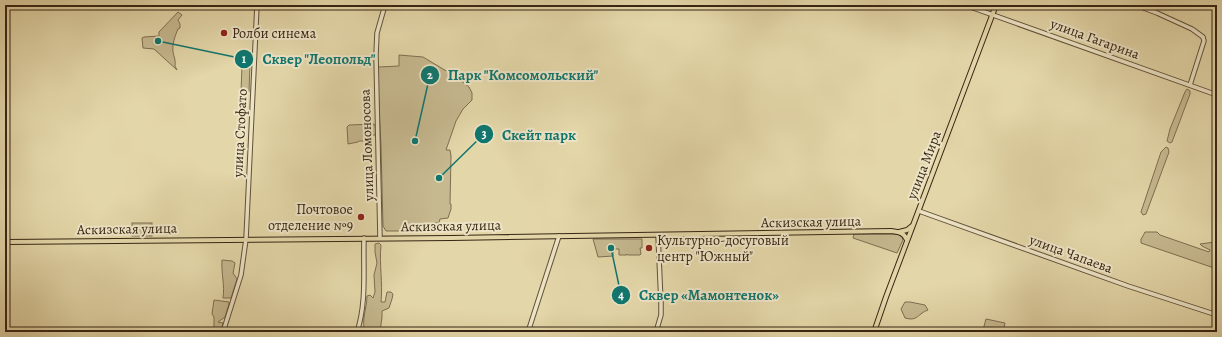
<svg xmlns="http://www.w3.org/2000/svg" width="1222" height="337" font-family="Alegreya,serif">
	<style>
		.green { fill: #c6b88f; stroke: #7e6e51 }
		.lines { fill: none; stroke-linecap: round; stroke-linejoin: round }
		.minor-casing { stroke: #615138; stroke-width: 5.5 }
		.major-casing { stroke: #362513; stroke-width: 6 }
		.minor { stroke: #ede4c6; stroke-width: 3.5 }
		.major { stroke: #e3d6a8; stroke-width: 4 }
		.poi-dot { fill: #8f2418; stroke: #ede4c6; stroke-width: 1.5 }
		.labels { text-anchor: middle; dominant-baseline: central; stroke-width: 4; stroke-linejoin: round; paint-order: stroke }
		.poi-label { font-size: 14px; fill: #362513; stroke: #ede4c6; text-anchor: start }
		.street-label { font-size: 14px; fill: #362513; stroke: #ede4c6 }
		.leader { fill: none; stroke: #0f766e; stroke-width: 1.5 }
		.callout-dot { fill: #0f766e; stroke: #ede4c6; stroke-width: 1.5 }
		.mark-label { font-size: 12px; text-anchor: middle; font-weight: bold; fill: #fff }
		.callout-label { font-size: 15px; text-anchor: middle; font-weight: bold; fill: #0f766e; stroke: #ede4c6; stroke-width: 4; stroke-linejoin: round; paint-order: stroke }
	</style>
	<rect width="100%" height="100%" fill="#e3d6a8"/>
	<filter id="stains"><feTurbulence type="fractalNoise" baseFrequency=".005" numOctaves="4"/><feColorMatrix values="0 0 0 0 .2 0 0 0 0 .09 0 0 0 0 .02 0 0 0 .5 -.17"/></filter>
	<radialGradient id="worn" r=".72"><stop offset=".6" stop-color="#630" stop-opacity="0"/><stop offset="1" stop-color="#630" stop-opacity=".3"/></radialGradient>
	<g class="green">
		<path d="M 178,12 L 182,15 L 178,20 L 180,24 L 180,28 L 178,29 C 175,36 172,44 173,52 C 174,57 176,61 175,66 L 177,70 L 154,49 L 143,48 L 142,38 L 144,37 L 159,36 L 159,32 Z"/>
		<polygon points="399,55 423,57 458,78 469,87 472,93 472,100 463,109 456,121 446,150 450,150 451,156 450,204 451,204 451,209 448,218 440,219 439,223 433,223 433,230 430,231 386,231 383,226 381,146 377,68 379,67 399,66"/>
		<polygon points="244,63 250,64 249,92 241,92 242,65"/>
		<polygon points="1187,89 1190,91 1190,94 1172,142 1170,143 1167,141 1170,129 1185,92"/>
		<path d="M 374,124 C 376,126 376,132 375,135 L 370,135 L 370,141 L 359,141 L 358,142 L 348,144 L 347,127 L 349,125 Z"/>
		<polygon points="1166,147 1168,148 1169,152 1146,214 1143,215 1141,212 1161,152"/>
		<rect x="132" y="223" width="20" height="13"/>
		<polygon points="1145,232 1157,232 1160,235 1209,252 1210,250 1202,246 1200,244 1215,242 1217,244 1217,269 1141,243 1141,239 1143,236"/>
		<polygon points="854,234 898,234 902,237 903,240 897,253 853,238"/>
		<polygon points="593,239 642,239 642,248 640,248 641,254 640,255 628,255 627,254 627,255 619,255 619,249 613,249 613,256 598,257"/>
		<path d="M 379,243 L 381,245 C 379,264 383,283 381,302 L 385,302 L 387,292 L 391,292 L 393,294 L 392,299 L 389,308 L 382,311 L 382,317 L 380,332 L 365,332 C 361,321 367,308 367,296 L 370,295 L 373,298 L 375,292 L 374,275 L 377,263 L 375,252 L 375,244 Z"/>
		<path d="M 222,260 L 232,261 L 235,263 L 233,273 L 237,279 L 231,298 L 223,298 C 225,285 221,273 222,260 Z"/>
		<polygon points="214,300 229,302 229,304 225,317 218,322 223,323 221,332 214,332 214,317 212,314"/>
		<path d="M 905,302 L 910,302 L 925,305 L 928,310 C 918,313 918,322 905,318 L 901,309 Z"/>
		<polygon points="986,319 1005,323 1003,332 990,332 983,330"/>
	</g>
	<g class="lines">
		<defs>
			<g id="minor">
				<polyline points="965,5 1217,95"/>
				<polyline points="1136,5 1157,13 1192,29 1203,37 1204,41 1190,85"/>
				<polyline points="919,211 1128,286 1217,315"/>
				<polyline points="380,238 376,55 377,33 385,5"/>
				<polyline points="223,332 241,275 246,239 257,5"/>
				<path d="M 357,332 C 367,302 363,269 364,238"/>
				<polyline points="528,332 559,236"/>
				<polyline points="656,332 661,315 661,303 658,235"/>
			</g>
			<g id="major">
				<polyline points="899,232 907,230 912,226"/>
				<path d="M 5,242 L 451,238 L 891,231 C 898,232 904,232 907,240"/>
				<polyline points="874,332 886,297 996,5"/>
			</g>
		</defs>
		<use href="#minor" class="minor-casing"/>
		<use href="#major" class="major-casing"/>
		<use href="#minor" class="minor"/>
		<use href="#major" class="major"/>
	</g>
	<g class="poi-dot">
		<circle cx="224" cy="33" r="4"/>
		<circle cx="361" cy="217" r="4"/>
		<circle cx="649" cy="248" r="4"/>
	</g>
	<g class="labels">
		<g class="poi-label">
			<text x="232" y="33">Ролби синема</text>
			<text x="353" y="209" text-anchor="end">Почтовое<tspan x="353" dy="16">отделение №9</tspan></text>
			<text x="657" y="240">Культурно-досуговый<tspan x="657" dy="16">центр "Южный"</tspan></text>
		</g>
		<g class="street-label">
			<text transform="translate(1095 39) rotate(20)">улица Гагарина</text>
			<text transform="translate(240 133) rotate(-87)">улица Стофато</text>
			<text transform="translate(367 145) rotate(-92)">улица Ломоносова</text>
			<text transform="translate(924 165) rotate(-69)">улица Мира</text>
			<text transform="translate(811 222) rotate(-1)">Аскизская улица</text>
			<text transform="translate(451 226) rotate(-1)">Аскизская улица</text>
			<text transform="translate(127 229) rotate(-1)">Аскизская улица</text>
			<text transform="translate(1071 254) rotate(20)">улица Чапаева</text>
		</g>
	</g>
	<path class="leader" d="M158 41L244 59M415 141L430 75M439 178L484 134M611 248L621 295"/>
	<g class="callout-dot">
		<circle cx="158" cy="41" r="4"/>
		<circle cx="415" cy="141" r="4"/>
		<circle cx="439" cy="178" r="4"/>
		<circle cx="611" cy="248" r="4"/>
		<circle cx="244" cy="59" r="10"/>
		<circle cx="430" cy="75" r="10"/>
		<circle cx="484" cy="134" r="10"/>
		<circle cx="621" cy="295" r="10"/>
	</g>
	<g class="mark-label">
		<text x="244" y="63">1</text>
		<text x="430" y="79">2</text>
		<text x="484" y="138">3</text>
		<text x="621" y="299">4</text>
	</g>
	<g class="callout-label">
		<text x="319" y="64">Сквер "Леопольд"</text>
		<text x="523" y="80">Парк "Комсомольский"</text>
		<text x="539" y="140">Скейт парк</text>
		<text x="709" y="300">Сквер «Мамонтенок»</text>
	</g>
	<rect width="1222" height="337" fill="none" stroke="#e3d6a8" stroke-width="20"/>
	<rect x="6" y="6" width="1210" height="325" fill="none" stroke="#362513" stroke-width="2"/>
	<rect x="10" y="10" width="1202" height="317" fill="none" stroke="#362513"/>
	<rect width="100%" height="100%" filter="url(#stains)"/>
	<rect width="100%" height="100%" fill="url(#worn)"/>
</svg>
